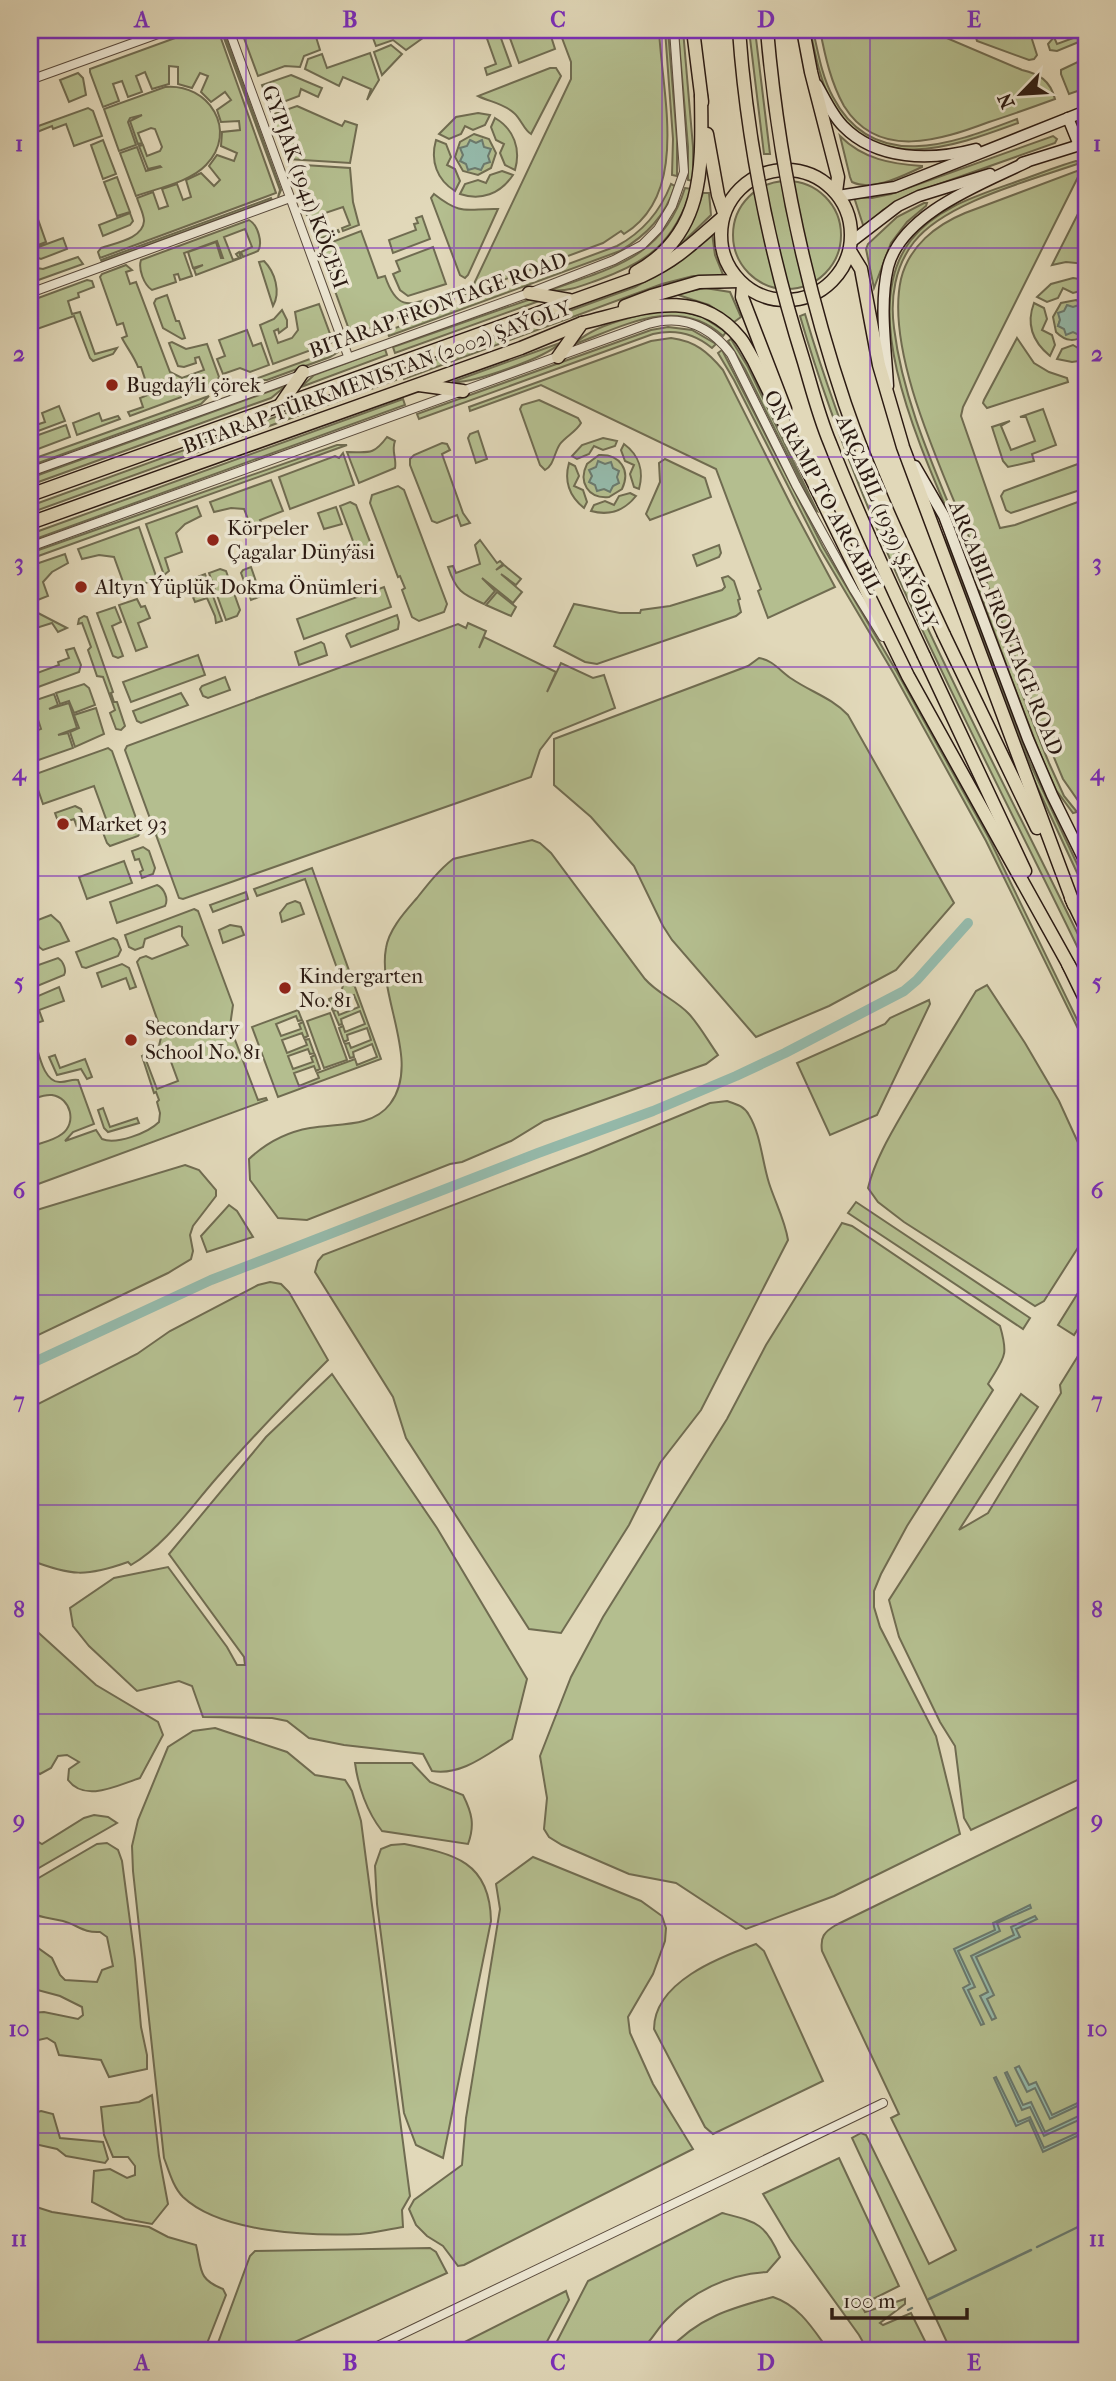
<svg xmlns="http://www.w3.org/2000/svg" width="1116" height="2381" viewBox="0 0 1116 2381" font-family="'IM FELL French Canon',serif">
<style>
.green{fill:#b4be8f;stroke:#706c51;stroke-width:2}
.water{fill:#95baab;stroke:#6b7a6e;stroke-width:2}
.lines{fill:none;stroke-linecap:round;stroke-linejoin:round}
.stream{stroke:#6b7a6e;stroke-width:2.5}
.canal{stroke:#95baab;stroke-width:10}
.street-casing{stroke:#594a3c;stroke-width:10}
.secondary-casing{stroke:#2c1b13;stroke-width:13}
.primary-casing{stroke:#2c1b13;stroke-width:15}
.street{stroke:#ece6d2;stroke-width:8}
.secondary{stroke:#ece6d2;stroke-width:10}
.primary{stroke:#e1d8b9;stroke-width:12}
.primary-bridge-casing{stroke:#2c1b13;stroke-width:15;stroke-linecap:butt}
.primary-bridge{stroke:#e1d8b9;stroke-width:12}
.grid{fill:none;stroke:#7b2cbf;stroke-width:2;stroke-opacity:0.55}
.poi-dot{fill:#8f2418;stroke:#ece6d2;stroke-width:2.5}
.labels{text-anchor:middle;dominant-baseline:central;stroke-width:7;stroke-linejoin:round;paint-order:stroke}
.street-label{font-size:21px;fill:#2c1b13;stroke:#ece6d2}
.poi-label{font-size:21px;fill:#2c1b13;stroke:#ece6d2;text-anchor:start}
.neatline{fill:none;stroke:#7b2cbf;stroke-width:2.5}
.grid-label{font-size:23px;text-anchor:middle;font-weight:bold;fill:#7b2cbf}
</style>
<rect width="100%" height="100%" fill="#e1d8b9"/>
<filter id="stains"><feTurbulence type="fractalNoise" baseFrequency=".00286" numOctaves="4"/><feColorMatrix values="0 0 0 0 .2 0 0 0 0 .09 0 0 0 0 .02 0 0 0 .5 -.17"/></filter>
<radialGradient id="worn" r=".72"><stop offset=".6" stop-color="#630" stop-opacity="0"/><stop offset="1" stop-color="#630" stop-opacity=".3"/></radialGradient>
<g class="green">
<path d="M 197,30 L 218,30 L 276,193 L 100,258 L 98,252 L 101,248 C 114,243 143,239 144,221 C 144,214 139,205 137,198 L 153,192 L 159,209 L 168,206 L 162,189 L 177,184 L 183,200 L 191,197 L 186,180 L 201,173 L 214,186 L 220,180 L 209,166 L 217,155 L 234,161 L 237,153 L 221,146 L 222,132 L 240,130 L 239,121 L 221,122 L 217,110 L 231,100 L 225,92 L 211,102 L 201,92 L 208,76 L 200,73 L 192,88 L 178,84 L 178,67 L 169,66 L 169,84 L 152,89 L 145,72 L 136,76 L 142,92 L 128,97 L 122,81 L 113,84 L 119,101 L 103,107 L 90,72 L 90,69 Z"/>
<polygon points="221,30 223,30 281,190 278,197 280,190"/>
<polygon points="241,30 336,30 316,37 320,50 304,56 300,67 285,66 258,76"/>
<polygon points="370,30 434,30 406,50 393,40 376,46"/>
<polygon points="498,30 511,66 487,75 485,68 496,64 485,33"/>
<polygon points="507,30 549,30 555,49 519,63"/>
<path d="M 559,30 L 659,30 C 662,95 690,194 624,234 L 621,231 L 603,243 L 460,296 L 459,293 L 472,288 L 571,79 L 571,62 Z"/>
<polygon points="665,30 668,30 677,140 677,176 672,175 673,139"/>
<polygon points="678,30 683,30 693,147 693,181 688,180 688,147"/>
<polygon points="749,30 755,30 770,154 764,154"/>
<path d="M 810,30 L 813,30 C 818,52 822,77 833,97 C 874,175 954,143 1017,119 L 1018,123 C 953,147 869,178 829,97 C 819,76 815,52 810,30 Z"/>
<path d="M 820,30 L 928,30 L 1022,70 C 1039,74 1050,80 1055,99 C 1033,107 1011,115 989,122 C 941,140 878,161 844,106 C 831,83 825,56 820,30 Z"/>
<polygon points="982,30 1029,30 1037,55 1034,59 1029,60 977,41 975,34"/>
<polygon points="1077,30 1086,30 1086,39 1057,51 1050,50 1048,44 1054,37 1057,44 1079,36"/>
<polygon points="391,45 402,54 382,75 374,52"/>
<polygon points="370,53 379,80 367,100 371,89 343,77 339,86 305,69 308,59 322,54 327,68"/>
<polygon points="1086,58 1086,88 1069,94 1061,74 1061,70"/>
<path d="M 550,68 L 556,68 L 561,76 L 531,134 C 524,130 521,119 514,113 C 503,103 490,102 478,96 Z"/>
<polygon points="78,73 83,78 86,95 69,102 60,80"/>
<polygon points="291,75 322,88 318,97 301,89 299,96 270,107 262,85"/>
<path d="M 165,87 C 209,83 239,131 206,165 C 190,182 158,188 136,196 L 120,153 L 137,147 L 146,171 L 161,167 L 160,166 L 148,169 L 139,146 L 143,145 L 147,156 L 160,151 L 162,147 L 155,129 L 151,128 L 138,133 L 142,143 L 138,144 L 130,121 L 142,115 L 130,118 L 128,122 L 136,145 L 119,151 L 104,109 Z"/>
<polygon points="297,106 342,126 345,121 357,125 350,163 287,159 271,115"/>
<polygon points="88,108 93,111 102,136 74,146 66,124 53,129 52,126 37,132 37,135 30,138 30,129"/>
<polygon points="478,113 490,115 485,125 473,130 465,126 461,134 449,139 439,134 456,117"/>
<path d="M 495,118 C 514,129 521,149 515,170 L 505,165 L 500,153 L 504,144 L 496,140 L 491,127 Z"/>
<polygon points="474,134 489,139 496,153 491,168 478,175 463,171 455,157 460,142"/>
<path d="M 840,136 C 863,159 891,164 922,166 L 922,167 C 902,176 873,192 852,182 L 850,177 Z"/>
<polygon points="1053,136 1057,139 1055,143 911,194 883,210 864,228 854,197 872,198 891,194"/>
<polygon points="103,140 116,174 103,179 91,145"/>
<path d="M 436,140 L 446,144 L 451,157 L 447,165 L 455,169 L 460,181 L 455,191 C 437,180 430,161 436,140 Z"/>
<path d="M 1076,161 L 1080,163 C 1032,180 945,202 914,242 C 895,266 890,298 894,328 C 904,408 940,480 969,554 C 997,623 1021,694 1049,763 L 1064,796 L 1077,812 L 1073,813 L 1056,790 L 1044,763 C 1016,695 992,625 966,555 C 935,476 850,318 911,240 C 937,206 983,194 1021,180 C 1039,174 1058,166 1076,161 Z"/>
<polygon points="288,164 350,168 353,202 359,225 343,231 342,228 350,225 343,207 322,214 329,233 338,230 339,232 316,240"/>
<path d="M 1082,169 L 963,407 L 961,416 L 1000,528 L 1015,525 L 1086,499 L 1086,812 L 1063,779 C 1031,704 1005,628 975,552 C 947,480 884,355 901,279 C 909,246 936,225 965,213 Z"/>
<path d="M 502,171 L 513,175 C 500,194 481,201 460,194 L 465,184 L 478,180 L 486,183 L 490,175 Z"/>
<polygon points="117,177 130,212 117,216 104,182"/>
<circle cx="787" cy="235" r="54"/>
<path d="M 671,184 L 675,186 C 665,216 647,235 620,251 L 389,336 L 387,331 L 617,246 C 643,232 660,212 671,184 Z"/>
<path d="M 685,188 L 692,189 C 673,243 650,261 598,280 C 581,286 568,292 551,290 C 613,267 663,258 685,188 Z"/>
<polygon points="703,193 709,193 711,215 678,247 676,245 691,224"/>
<path d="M 434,194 C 463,217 467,208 498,209 L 468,275 L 465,278 L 460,275 L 431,198 Z"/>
<polygon points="271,198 272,200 102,262 101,260"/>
<polygon points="1086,198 1086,264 1066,262 1052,265"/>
<polygon points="924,203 927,203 926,206 907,222 891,243 874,288 866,249 868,244 897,217"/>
<polygon points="34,208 46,242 33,247 33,249 63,238 67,249 41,259 35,257 30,244 30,209"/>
<polygon points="130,213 133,221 130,225 103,236 99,225"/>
<polygon points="422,216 430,239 393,253 389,240 416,230 414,224 418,223 416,218"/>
<path d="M 249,220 C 258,225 263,243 258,251 L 243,257 L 241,252 L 252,247 L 245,229 L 224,237 L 233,260 L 239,258 L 236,254 L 239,252 L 241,258 L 196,275 L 194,269 L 203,265 L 193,268 L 188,252 L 216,242 L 221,258 L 223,258 L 217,241 L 184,253 L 192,276 L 180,280 L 178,274 L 174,275 L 176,282 L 152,290 C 144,285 138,269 141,260 Z"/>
<path d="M 361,231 L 378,278 L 385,276 C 400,320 417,299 449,293 L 453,298 L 351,335 L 319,247 Z"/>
<polygon points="712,233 715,255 724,277 693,276 662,284 404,379 402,372 635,287 675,265"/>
<polygon points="433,247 446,284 408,296 400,290 393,274 400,271 396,261"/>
<polygon points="78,257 83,264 30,283 30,267 43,269"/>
<path d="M 264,261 C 275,272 281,292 273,306 L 259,262 Z"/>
<path d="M 126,265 L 132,270 L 126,272 L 130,284 L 136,282 L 170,372 L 182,378 L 204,370 L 199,357 L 195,358 L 196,363 L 184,367 L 178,366 L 169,343 L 172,342 L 186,349 L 207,344 L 219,377 L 214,385 L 130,416 L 128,412 L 143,407 L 140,398 L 148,395 L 143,380 L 145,379 L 141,367 L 138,367 C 134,356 127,348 122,338 L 127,336 L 123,323 L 117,325 L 100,277 L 102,274 Z"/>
<polygon points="1073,278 1086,280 1084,290 1073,293 1063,288 1058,298 1047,302 1037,297 1051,284"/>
<polygon points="87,280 92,281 94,287 78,293 79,297 68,301 72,314 80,312 95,354 117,348 113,354 93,361 90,358 74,316 37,329 30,309 30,301"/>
<polygon points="705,288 730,292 741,317 734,322 709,305 675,294"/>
<polygon points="167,295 176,321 179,321 185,338 182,339 163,328 154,303 156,299"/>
<polygon points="531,299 542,300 395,353 393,347"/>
<path d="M 1076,300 L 1086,305 L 1086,313 L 1082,311 L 1060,320 L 1058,326 L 1082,329 L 1086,327 L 1086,335 C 1075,342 1066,342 1056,332 L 1053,317 L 1061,303 Z"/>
<path d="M 1034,303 L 1044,308 L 1047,319 L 1042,330 L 1052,335 L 1055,345 L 1050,356 C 1033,342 1026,324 1034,303 Z"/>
<polygon points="319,304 333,342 273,364 260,325 274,319 282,310 287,320 287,327 279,333 278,329 274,331 278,343 292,338 298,330 295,312"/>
<path d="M 672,309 L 701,316 L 726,332 L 723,336 C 678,295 623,326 575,344 C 593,324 645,313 672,309 Z"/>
<path d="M 805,314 C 870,537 985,742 1086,951 L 1086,965 C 984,752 866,543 800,316 Z"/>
<path d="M 668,327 L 692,330 L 716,344 L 712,348 C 694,333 674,329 653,334 L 419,419 L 417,414 L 651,330 Z"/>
<polygon points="247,330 253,346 261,343 269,365 250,372 240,368 223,374 217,359 225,356 219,340"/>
<path d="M 671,338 C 695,341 708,352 723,370 L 791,505 L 835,587 L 768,618 L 758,591 L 761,589 L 716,469 L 541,385 L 470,411 L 469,407 L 651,341 Z"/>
<polygon points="1017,338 1034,363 1049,372 1067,378 1068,382 987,408 983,403 984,400"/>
<polygon points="731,339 748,367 817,511 815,510 745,369 728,341"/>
<path d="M 560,343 C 547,357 472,384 452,382 Z"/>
<polygon points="1073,345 1083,351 1086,345 1086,360 1072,362 1057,359 1062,349"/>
<polygon points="337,349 338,352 330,357 267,380 259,380 258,378"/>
<polygon points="385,349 387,355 301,387 314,375"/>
<polygon points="722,350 823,547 897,672 989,838 1086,1038 1086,1045 986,841 894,674 820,549 734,380 718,353"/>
<polygon points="394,374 396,380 30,513 30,506"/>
<polygon points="287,385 271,398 30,485 30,478"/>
<polygon points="209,396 201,404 30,466 30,460"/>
<polygon points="403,399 405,405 30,541 30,537 36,532"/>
<path d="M 539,400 L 578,418 L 581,423 C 576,432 566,436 560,444 C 554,453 554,465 545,470 L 540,465 L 520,409 L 522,405 Z"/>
<polygon points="59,406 65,421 30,434 30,417 32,416 36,425 45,422 42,413"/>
<polygon points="1043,409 1056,445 1032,454 1034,461 1008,467 1003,461 992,427 1010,421 1001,426 1011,450 1035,441 1026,417 1020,417"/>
<polygon points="99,413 102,421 118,416 120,419 77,435 73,423"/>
<polygon points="66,425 70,437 30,452 30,438"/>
<polygon points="478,431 487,459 476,463 468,438 470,434"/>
<path d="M 387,437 L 395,441 C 391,451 397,459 395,468 L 359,483 L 347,452 C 368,452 373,456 387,437 Z"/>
<polygon points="603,438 617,441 615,446 603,450 594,446 589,454 577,459 572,456 582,445"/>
<polygon points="442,443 447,444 450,450 442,454 463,513 470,523 461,526 457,515 437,523 432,521 410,465 410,459 414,455"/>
<path d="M 624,444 C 639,455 644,471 639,489 L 634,487 L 630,474 L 634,465 L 625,461 L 621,450 Z"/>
<polygon points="337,445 347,445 30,559 30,553"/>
<polygon points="343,453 354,485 290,509 279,477 335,456 339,458"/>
<path d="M 599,455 C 620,454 631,470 622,489 L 609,497 C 588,499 578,482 587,464 Z"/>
<polygon points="665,459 705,478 711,497 650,520 646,514 660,482 659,463"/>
<polygon points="1086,461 1086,488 1011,513 1006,510 1001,496 1004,491"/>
<path d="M 569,463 L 575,466 L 579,476 L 574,486 L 583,490 L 587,502 L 584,508 C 569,496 564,481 569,463 Z"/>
<polygon points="271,480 283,511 260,520 265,533 255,537 244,509 231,508 214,512 210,502"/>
<polygon points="398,486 404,490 447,604 444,612 419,621 412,617 402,590 405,588 400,576 398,577 370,503 372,495"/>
<path d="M 630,493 L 636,496 C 624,511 609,516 591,511 L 594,505 L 605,501 L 614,505 L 619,496 Z"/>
<polygon points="350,502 356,505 375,555 360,560 340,506"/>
<polygon points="197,506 201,516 185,524 176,533 182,552 165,558 169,571 164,575 146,524"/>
<polygon points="336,507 342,524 324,529 318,513"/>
<polygon points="938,525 950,550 1030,763 1086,883 1086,892 1027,765"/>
<polygon points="139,527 157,579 126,590 114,557 99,555 82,559 78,549"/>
<path d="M 480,540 L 497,563 L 500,561 L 503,564 L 496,570 L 504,565 L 521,579 L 516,585 L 501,574 L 522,592 L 513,603 L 482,578 L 495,591 L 484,604 C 462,594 456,591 448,567 L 453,566 L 456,573 L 480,564 L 475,545 Z"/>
<polygon points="719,545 721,553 719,557 697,566 693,555"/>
<polygon points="65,554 68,563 52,572 43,582 48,596 30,603 30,566"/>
<polygon points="251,567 261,596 251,600 241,573 243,570"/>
<polygon points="220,569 226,571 240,610 237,616 226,620 209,573"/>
<polygon points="205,574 222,621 216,623 215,616 207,598 195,602 190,590 195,588 192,579"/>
<polygon points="728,576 734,581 740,599 738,600 741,612 736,616 597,664 585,662 554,646 574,604 620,613 640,613 641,610 670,606 722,590 725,587 722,578"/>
<polygon points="384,587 391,607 304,639 297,619"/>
<polygon points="497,592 516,607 511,616 486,605"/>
<polygon points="137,599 141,607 145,606 150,618 138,623 147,647 136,651 119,605"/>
<polygon points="115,607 121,622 112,626 123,656 118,658 113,656 97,613"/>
<polygon points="38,613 67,628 58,632 52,623 30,630 30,616"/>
<polygon points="397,615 399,622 398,629 351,647 346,636 347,634"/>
<polygon points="84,616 87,617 113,692 111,693 114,702 117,702 125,726 121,730 116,729 110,713 115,710 103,677 97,676 88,650 91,647 82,623 78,624 79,619"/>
<polygon points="468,623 486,631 479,648 484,637 556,672 547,692 561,663 593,678 604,675 615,708 553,733 540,750 531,777 183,899 179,898 125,750 127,746 458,624 466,628"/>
<polygon points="321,642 324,644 327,655 299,665 295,652"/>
<polygon points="74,648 81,665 79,672 30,690 30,669 32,675 59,665 58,662 69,658 66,650"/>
<polygon points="198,655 205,675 131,702 123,682"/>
<path d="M 759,658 C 773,660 781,672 792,679 C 811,692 832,698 848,715 L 954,903 L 896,970 L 829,1006 L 756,1037 L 672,940 L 663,926 L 634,866 L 591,817 L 554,785 L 554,739 L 748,666 Z"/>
<polygon points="225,677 230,690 208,698 203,696 200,689 202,686"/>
<polygon points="84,684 89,688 95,705 74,713 69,701 60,704 56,693"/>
<polygon points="181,693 188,705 141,723 137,721 133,711"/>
<polygon points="54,694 58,705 49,709 69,703 77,728 58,735 68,733 73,748 30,763 30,733 41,729 33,704 36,700"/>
<polygon points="96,708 104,734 75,747 70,732 79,728 74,715"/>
<polygon points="108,748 112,751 141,832 138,836 110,846 107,843 102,830 109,827 94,786 43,804 33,775"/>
<polygon points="75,806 81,809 87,827 78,830 74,819 59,824 55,813"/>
<path d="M 532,840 L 540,843 L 551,853 L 645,979 C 658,994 676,1000 689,1014 C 700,1026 708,1041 718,1055 L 706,1064 L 544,1121 L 511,1141 L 462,1162 L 450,1164 L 307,1220 L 278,1218 L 250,1180 L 249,1159 C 266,1143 287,1132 310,1128 C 337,1123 372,1128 390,1104 C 422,1062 377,996 386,948 C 389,929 405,912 417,898 C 428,884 439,870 453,859 Z"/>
<polygon points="143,847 149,851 155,868 153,874 142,878 140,872 143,870 139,859 135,860 132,851"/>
<polygon points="124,861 132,883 87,899 79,877"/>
<polygon points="312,868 381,1059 278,1097 252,1027 298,1010 302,1020 298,1021 296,1016 276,1024 281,1036 301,1029 299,1024 303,1022 308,1036 304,1038 302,1033 282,1040 287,1053 307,1045 305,1040 309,1039 314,1053 310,1054 308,1049 288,1056 293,1069 313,1062 311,1057 315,1055 320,1069 316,1071 314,1066 294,1073 299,1086 319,1078 317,1073 355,1059 357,1065 377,1057 372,1044 353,1052 354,1057 350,1058 345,1044 349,1043 351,1048 371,1040 367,1028 347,1035 348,1040 344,1042 339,1028 343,1026 345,1032 365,1024 360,1011 341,1019 342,1024 339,1025 333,1011 337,1010 339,1015 359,1007 354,995 335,1002 336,1007 332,1009 329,999 341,993 343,985 305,879 257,896 254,889"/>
<path d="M 157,885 C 164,888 169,899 165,906 L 117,923 L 110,902 Z"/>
<polygon points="246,892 248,899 213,912 210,905"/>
<polygon points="295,901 300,903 304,914 282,922 280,913 287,904"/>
<path d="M 194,909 L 198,911 L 233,1005 L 230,1026 L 232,1032 L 258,1100 L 266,1098 L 267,1100 L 30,1187 L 30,1147 C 40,1143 53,1141 62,1134 C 77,1123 71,1098 52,1095 C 44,1094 37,1098 30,1100 L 30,1068 L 36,1065 L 30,1043 L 35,1041 C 39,1054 44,1084 61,1082 C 68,1082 71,1079 78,1080 L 94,1124 L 73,1132 L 65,1141 L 96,1130 L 102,1139 C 116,1145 148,1133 159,1122 L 160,1113 L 157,1102 L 159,1100 L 156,1092 L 154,1093 L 142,1056 L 144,1055 L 157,1089 L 178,1081 L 167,1051 L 149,1057 L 147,1053 L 159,1046 L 162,1033 L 137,962 L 140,958 L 146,956 L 152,959 L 188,945 L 182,936 L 182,927 L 179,926 L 145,939 L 143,947 L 135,950 L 129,947 L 125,935 Z"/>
<polygon points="51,915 60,923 69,941 43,950 39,947 30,923"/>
<polygon points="230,925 241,927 244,935 223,943 219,930"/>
<polygon points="113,938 117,940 121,950 118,956 86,968 82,967 76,952"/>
<path d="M 58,958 C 63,961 67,970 64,975 L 30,989 L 30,968 Z"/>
<polygon points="122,964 129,968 136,987 130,989 126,978 102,987 97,973"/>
<path d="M 987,985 L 1025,1043 L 1059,1101 L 1086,1160 L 1086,1235 L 1044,1301 L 1035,1306 L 904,1222 L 878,1202 L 868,1188 C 875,1159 893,1130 908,1104 C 930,1066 953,1029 976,991 Z"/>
<polygon points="59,987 64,1001 39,1010 43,1021 37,1023 31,999"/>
<polygon points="929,1000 930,1004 877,1115 830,1135 797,1063 885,1024 890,1018"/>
<polygon points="330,1013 347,1060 324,1068 307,1021"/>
<polygon points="55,1055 60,1068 85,1059 92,1077 87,1079 81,1069 57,1075 49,1057"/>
<path d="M 727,1101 C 736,1104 744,1106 749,1115 C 761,1135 762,1161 769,1183 C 775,1202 785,1220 788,1240 L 701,1410 L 660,1463 L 629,1525 L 561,1633 L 529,1629 L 406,1438 L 393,1397 L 315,1272 L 318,1261 L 323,1255 L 589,1153 L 710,1103 Z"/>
<polygon points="103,1108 110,1127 137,1118 139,1123 108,1132 104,1128 98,1110"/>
<polygon points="185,1165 199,1170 216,1190 216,1196 193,1226 190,1235 193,1251 191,1259 168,1273 30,1339 30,1212"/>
<polygon points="856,1202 1030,1318 1023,1329 848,1213"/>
<polygon points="229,1205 237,1211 253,1237 207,1252 201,1236"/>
<path d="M 842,1223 L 852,1226 L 1000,1326 C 1009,1357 1004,1357 988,1384 L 993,1390 L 907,1526 L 881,1574 L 874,1591 L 874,1607 L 880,1627 L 936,1736 L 960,1834 L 834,1896 L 746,1929 L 676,1883 L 629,1874 L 562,1845 L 549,1837 L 544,1829 L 547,1798 L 540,1756 L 571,1677 L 603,1617 L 727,1419 L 766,1345 Z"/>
<polygon points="1086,1280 1086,1316 1074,1335 1058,1325"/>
<path d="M 270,1282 L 281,1284 L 289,1292 L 328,1360 C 291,1397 255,1434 221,1473 C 193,1504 167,1544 131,1565 L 128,1562 C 86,1577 71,1576 30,1560 L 30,1408 L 137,1354 L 170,1331 L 258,1285 Z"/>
<polygon points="1086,1343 1086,1776 971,1830 964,1818 955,1746 940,1722 899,1637 889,1600 1021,1394 1038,1407 959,1530 988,1513 1061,1393 1060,1385"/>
<path d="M 332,1374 L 437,1528 L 527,1679 L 512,1739 C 487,1754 462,1776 432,1771 L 423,1754 L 344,1745 L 309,1738 L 287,1721 L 272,1718 L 203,1717 L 192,1686 L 179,1681 L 137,1691 L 89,1646 L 73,1626 L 70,1608 L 114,1578 L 168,1567 L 227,1647 L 237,1665 L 245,1665 L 244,1657 L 169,1554 L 266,1437 Z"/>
<path d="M 30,1625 L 96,1685 L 158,1722 L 163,1735 L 140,1778 C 118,1785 85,1803 68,1780 L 69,1769 L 79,1762 L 67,1755 L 58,1756 L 51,1768 L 40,1774 L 30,1769 Z"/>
<path d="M 215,1728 L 287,1752 L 315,1775 L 345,1780 L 352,1791 L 361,1821 L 410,2196 L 402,2210 L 403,2227 C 389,2229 374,2233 360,2234 C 310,2236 221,2233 183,2197 C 173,2187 169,2171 164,2158 L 133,1871 L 132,1846 L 138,1820 L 168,1747 L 193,1731 Z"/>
<path d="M 355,1763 L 412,1763 L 430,1782 L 463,1795 C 472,1813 475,1825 468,1844 L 382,1831 C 367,1812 358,1786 355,1763 Z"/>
<path d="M 1086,1803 L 1086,2351 L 951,2351 L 852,2138 L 861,2133 L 866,2135 L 929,2264 L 956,2250 L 891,2118 L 899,2114 L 822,1951 C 820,1937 824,1932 836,1925 Z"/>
<polygon points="94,1815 108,1817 117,1823 30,1873 30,1837 42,1844 84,1818"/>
<path d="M 107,1843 L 118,1850 L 122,1861 L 135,1959 L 141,2027 L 147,2055 L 147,2069 L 109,2077 L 101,2060 L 59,2055 L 55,2043 L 47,2038 L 30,2042 L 30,2013 L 44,2012 L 78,2019 L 83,2015 L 82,2007 L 60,1996 L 30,1988 L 30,1946 L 38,1948 L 52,1958 L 60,1975 L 65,1980 L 97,1982 L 102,1970 L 113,1966 L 107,1937 L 100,1932 C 83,1933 78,1925 63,1921 C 50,1918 43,1918 30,1913 L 30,1883 L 97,1844 Z"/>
<path d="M 404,1844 C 454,1854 490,1861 491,1921 L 443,2158 L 416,2145 L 404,2113 L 377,1904 L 375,1866 L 381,1849 L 391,1845 Z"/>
<polygon points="533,1857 641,1901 662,1916 666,1928 665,1941 653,1974 628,2017 630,2033 653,2084 693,2149 464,2265 458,2266 443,2246 427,2236 416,2225 409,2209 414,2200 462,2165 466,2118 500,1909 496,1884"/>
<path d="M 756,1944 L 764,1951 L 823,2081 L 713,2134 L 705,2127 L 654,2029 C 654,1982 720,1957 756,1944 Z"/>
<polygon points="152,2095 159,2156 168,2204 152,2224 125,2219 92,2202 94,2171 110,2169 127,2178 135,2175 135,2166 128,2157 113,2157 104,2135 101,2107 139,2102"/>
<polygon points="41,2111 53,2114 60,2138 103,2142 108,2159 105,2163 66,2156 57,2149 30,2143 30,2114"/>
<polygon points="839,2158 899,2286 861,2305 865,2312 905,2299 905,2304 880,2323 883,2325 911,2313 930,2351 868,2351 859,2335 790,2239 763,2194"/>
<path d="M 30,2205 L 52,2212 L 149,2227 L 168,2237 L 196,2245 C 202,2269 197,2279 223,2289 L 226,2295 L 204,2351 L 30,2351 Z"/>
<path d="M 722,2213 C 757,2222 765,2223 780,2257 L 767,2272 C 729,2274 692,2291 666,2320 C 655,2331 651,2344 637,2351 L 552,2351 L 588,2281 Z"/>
<polygon points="430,2248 436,2252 447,2273 275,2351 215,2351 250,2256 255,2251"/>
<polygon points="566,2291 569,2300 542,2351 447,2351"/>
<path d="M 773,2297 C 800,2306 813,2329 829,2351 L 668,2351 C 697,2318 731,2308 773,2297 Z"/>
</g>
<g class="water">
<polygon points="470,140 476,143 482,140 484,147 491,149 488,156 490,162 484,164 481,170 475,168 468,170 466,164 460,161 463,155 460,148 467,146"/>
<polygon points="1067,305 1073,307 1079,305 1082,311 1086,313 1086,327 1082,329 1079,335 1073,332 1066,335 1064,329 1058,326 1060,320 1058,313 1064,311"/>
<polygon points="598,461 605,464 611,462 613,468 619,471 617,477 619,483 613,486 610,492 604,489 597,491 595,485 589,482 592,476 589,470 596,467"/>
<polygon points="1030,1905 1031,1908 997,1923 1000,1931 958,1951 975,1987 968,1990 984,2024 981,2025 963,1988 970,1984 954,1949 995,1930 993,1923"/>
<polygon points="1035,1916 1037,1919 1016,1929 1020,1937 976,1957 994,1995 987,1999 996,2018 992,2020 980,1996 988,1992 971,1956 1014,1935 1011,1927"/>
<polygon points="1019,2066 1029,2085 1036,2082 1052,2115 1086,2099 1086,2102 1050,2119 1035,2088 1027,2092 1015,2068"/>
<polygon points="1007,2072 1023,2105 1031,2102 1045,2132 1085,2113 1086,2124 1083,2118 1044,2136 1030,2107 1022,2110 1005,2073"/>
<polygon points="996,2077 1018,2122 1030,2117 1044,2148 1079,2132 1082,2138 1086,2136 1086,2139 1081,2142 1077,2136 1043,2152 1029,2120 1016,2126 994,2078"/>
</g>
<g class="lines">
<g class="stream">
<polyline points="1037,2247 1086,2223"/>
<polyline points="929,2299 1031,2250"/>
<polyline points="908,2310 912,2308"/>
</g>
<polyline class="canal" points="30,1364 211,1280 538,1153 653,1111 736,1076 785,1053 904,991 917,980 968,923"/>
<defs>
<g id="street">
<polyline points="229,30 348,356"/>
<polyline points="30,80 169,30"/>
<polyline points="30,293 290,198"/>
<polyline points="30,472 529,293 614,260 642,245 658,229 672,206 684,172 674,30"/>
<path d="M 30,547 L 648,324 C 682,314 710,326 731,354 L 796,485 L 854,590 L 883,637"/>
<polyline points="367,2351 883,2103"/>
</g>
<g id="secondary">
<path d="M 817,85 C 825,99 832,115 843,126 C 877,161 931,161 976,149"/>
<polyline points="1068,118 1079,145"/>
<polyline points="1022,163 1086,143"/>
<polyline points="838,196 895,187 1086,111"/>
<polyline points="851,242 898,206 919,196 990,174"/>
<path d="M 888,386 C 886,347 879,305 888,267 C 902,213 982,184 1027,162"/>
<polyline points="915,466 944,516 1028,739 1052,795 1086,864"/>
</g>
<g id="primary">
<polyline points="693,30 702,102"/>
<polyline points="803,30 811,72 838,177 836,192"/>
<polyline points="707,134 718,195 724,213"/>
<circle cx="786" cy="235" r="65"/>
<polyline points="850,251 861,269 879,365 903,447 1074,905"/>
<path d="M 636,272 C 706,234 702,164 701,96"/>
<polyline points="743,285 742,297 745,305 785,409"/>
<polyline points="529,293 569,300"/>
<polyline points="625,306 651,296 699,282 739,281"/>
<path d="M 558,357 L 582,323 C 637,310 696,284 740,338 C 745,344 749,353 754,361 L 908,676 L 1071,969"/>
<polyline points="419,385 463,391"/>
<polyline points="281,404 303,372"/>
<path d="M 30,495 L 642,276 C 678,259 693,243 722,218"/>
<polyline points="30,523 521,348 582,323"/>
<polyline points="944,635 1037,828"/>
<polyline points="924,656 1025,871"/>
<polyline points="1071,898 1086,929"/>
<polyline points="1068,964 1086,1001"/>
</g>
</defs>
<use href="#street" class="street-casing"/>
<use href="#secondary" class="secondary-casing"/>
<use href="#primary" class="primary-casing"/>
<use href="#street" class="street"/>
<use href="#secondary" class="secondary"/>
<use href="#primary" class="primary"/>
<defs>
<g id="primary-bridge">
<path d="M 739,30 C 747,143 770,254 804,362 C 812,389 819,417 830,443 C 858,515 891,586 924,656"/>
<path d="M 767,30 C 778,159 804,282 845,404 C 872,483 909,559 944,635"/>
</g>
</defs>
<use href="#primary-bridge" class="primary-bridge-casing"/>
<use href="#primary-bridge" class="primary-bridge"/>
</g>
<path class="grid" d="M 246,30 L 246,2351M 454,30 L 454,2351M 662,30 L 662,2351M 870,30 L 870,2351M 30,248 L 1086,248M 30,457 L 1086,457M 30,667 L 1086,667M 30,876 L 1086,876M 30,1086 L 1086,1086M 30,1295 L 1086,1295M 30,1505 L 1086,1505M 30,1714 L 1086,1714M 30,1924 L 1086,1924M 30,2133 L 1086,2133"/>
<g class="poi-dot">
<circle cx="112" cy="385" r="7"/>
<circle cx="213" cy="540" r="7"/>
<circle cx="81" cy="587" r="7"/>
<circle cx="63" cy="824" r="7"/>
<circle cx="285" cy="988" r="7"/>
<circle cx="131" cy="1040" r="7"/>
</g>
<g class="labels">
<g class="street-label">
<text transform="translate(305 187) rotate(70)">GYPJAK (1941) KÖÇESI</text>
<text transform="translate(438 305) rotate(-20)">BITARAP FRONTAGE ROAD</text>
<text transform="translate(377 377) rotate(-20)">BITARAP TÜRKMENISTAN (2002) ŞAÝOLY</text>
<text transform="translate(823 492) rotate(62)">ON RAMP TO ARCABIL</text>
<text transform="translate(887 522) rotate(67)">ARÇABIL (1939) ŞAÝOLY</text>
<text transform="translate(1006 628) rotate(68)">ARCABIL FRONTAGE ROAD</text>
</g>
<g class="poi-label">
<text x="126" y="385">Bugdaýli çörek</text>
<text x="227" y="528">Körpeler<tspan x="227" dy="24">Çagalar Dünýäsi</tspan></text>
<text x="95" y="587">Altyn Ýüplük Dokma Önümleri</text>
<text x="77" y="824">Market 93</text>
<text x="299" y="976">Kindergarten<tspan x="299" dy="24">No. 81</tspan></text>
<text x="145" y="1028">Secondary<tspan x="145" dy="24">School No. 81</tspan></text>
</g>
</g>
<rect width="1116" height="2381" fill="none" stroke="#e1d8b9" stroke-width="77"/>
<g transform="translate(1021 94) rotate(245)" stroke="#ece6d2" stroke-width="5" paint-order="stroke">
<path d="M0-5L12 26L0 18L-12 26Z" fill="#2c1b13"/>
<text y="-10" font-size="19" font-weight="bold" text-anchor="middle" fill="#2c1b13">N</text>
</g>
<path d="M832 2308v10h135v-10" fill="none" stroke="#2c1b13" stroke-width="3.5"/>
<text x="843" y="2308" font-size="21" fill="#2c1b13" stroke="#ece6d2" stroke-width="5" paint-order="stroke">100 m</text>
<rect x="38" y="38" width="1040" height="2304" class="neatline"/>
<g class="grid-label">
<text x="142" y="27">A</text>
<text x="350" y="27">B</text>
<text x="558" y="27">C</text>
<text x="766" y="27">D</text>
<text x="974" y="27">E</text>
<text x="19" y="151">1</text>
<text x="1097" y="151">1</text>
<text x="19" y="361">2</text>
<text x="1097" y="361">2</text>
<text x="19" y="570">3</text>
<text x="1097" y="570">3</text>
<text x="19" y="780">4</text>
<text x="1097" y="780">4</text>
<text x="19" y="989">5</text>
<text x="1097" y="989">5</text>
<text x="19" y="1198">6</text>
<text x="1097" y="1198">6</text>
<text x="19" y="1408">7</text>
<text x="1097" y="1408">7</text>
<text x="19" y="1617">8</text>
<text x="1097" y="1617">8</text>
<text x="19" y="1827">9</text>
<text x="1097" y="1827">9</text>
<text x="19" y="2036">10</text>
<text x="1097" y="2036">10</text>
<text x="19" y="2246">11</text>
<text x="1097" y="2246">11</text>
<text x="142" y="2370">A</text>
<text x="350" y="2370">B</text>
<text x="558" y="2370">C</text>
<text x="766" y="2370">D</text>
<text x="974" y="2370">E</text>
</g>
<rect width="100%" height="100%" filter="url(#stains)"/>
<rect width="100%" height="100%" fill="url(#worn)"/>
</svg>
